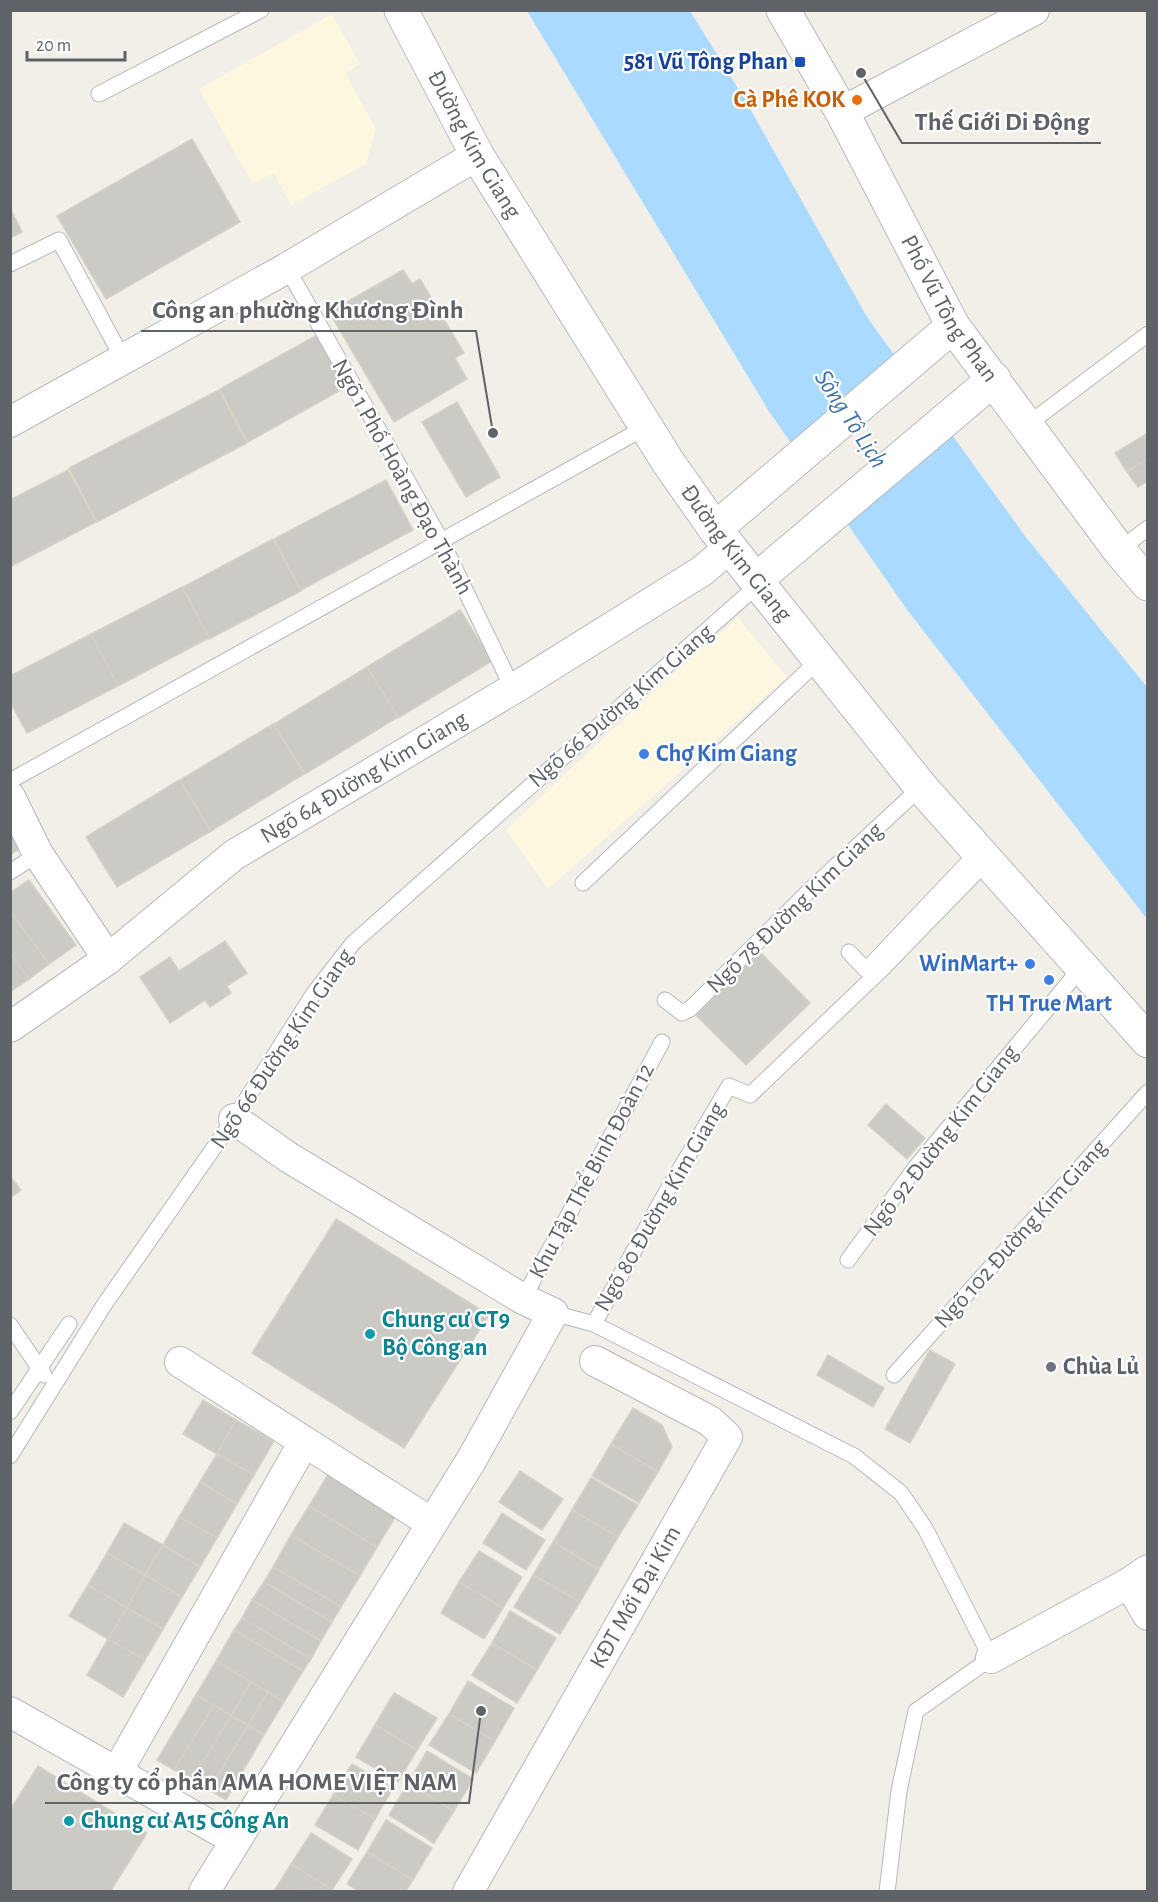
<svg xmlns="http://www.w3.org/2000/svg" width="1158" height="1902" viewBox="0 0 1158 1902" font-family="'Alegreya Sans',sans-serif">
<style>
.commercial{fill:#fef7e0}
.water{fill:#aadaff}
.pier{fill:#f1efe8}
.building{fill:#cccac5;stroke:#d6d1c6;stroke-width:1.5}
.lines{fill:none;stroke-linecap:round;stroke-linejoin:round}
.service-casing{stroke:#b5b8bc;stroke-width:17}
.minor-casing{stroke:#b5b8bc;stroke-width:32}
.secondary-casing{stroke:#b6babf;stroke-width:35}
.service{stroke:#fff;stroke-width:15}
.minor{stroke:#fff;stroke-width:30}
.secondary{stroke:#fff;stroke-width:33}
.transit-dot{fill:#1a4fb4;stroke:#fff;stroke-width:2}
.food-dot{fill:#e8710a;stroke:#fff;stroke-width:2}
.shop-dot{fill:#3f7fe0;stroke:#fff;stroke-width:2}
.culture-dot{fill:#0f9aa8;stroke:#fff;stroke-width:2}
.worship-dot{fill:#6b7280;stroke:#fff;stroke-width:2}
.labels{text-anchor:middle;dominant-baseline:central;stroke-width:4.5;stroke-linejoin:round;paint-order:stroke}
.transit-label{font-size:24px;font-weight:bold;fill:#164399;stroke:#fff;text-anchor:end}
.food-label{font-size:24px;font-weight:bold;fill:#c56008;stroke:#fff;text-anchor:end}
.street-label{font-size:24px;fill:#5f6368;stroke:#fff}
.shop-label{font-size:24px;font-weight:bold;fill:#366cbe;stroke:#fff;text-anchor:start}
.culture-label{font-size:24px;font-weight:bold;fill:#0d838f;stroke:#fff;text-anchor:start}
.worship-label{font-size:24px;font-weight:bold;fill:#5b616d;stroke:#fff;text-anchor:start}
.water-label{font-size:26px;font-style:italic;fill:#4174aa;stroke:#fff}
.leader{fill:none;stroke:#5f6368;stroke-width:2}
.callout-dot{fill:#5f6368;stroke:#fff;stroke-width:2}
.callout-label{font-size:26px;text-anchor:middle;font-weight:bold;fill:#5f6368;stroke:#fff;stroke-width:4.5;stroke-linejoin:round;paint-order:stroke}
</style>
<rect width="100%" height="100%" fill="#f1efe8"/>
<g class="commercial">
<polygon points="332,14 360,64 345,73 376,129 366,164 291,205 274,173 253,184 199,89"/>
<polygon points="738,618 787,677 548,889 506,830 668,678"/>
</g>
<polygon class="water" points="527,11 690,11 744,98 867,317 1025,536 1147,687 1147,919 908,611 770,413"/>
<polygon class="pier" points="905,366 944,419 835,511 798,458"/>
<g class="building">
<polygon points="192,139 240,222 106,299 57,216"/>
<polygon points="10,208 22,232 10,238"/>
<polygon points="403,270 412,284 420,279 464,353 455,358 467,379 394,422 329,312"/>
<polygon points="317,335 346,387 248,442 220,389"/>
<polygon points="219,390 247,443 97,522 69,468"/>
<polygon points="457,402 500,477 466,497 422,422"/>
<polygon points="1148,433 1148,459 1127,472 1115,453"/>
<polygon points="1148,459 1148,481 1138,487 1127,472"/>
<polygon points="68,470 96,522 10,567 10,500"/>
<polygon points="386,480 413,530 301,590 274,539"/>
<polygon points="273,539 301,591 209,639 183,587"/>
<polygon points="182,587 209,638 118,686 91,634"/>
<polygon points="460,610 492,661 398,718 367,667"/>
<polygon points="91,634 118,686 27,733 10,702 10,676"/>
<polygon points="367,667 398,717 305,774 274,724"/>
<polygon points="273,724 304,774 211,831 180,780"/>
<polygon points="179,780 211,831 117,887 86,837"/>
<polygon points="16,831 25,845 10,855 10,835"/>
<polygon points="29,880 76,945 49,964 10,911 10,893"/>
<polygon points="10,911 49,964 29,979 10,953"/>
<polygon points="225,941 247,973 227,986 231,993 210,1007 205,1000 170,1023 140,977 170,957 179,971"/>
<polygon points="760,952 810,1003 746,1065 696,1015"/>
<polygon points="10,953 29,979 10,992"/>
<polygon points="886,1104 925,1138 907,1159 868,1125"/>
<polygon points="10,1176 21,1190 10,1198"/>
<polygon points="336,1219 489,1315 404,1448 252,1353"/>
<polygon points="930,1350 955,1364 910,1443 885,1429"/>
<polygon points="828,1355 884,1388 873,1407 817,1375"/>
<polygon points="203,1400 236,1420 217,1454 183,1434"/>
<polygon points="633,1408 662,1425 672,1447 658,1472 611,1444"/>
<polygon points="236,1420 274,1441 254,1475 217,1454"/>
<polygon points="611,1444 658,1472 639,1503 592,1476"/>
<polygon points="217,1454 254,1475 237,1504 200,1482"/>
<polygon points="520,1471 563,1499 542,1530 499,1502"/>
<polygon points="329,1473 397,1514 377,1547 309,1506"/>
<polygon points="591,1478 638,1505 618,1537 572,1510"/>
<polygon points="200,1482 237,1504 217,1538 179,1517"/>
<polygon points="309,1506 377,1547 360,1576 291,1535"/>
<polygon points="572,1510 618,1537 599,1569 553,1542"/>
<polygon points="502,1513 545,1540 526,1570 483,1543"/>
<polygon points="179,1517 217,1538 200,1567 163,1545"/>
<polygon points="124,1523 163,1545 145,1575 107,1553"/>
<polygon points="291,1535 360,1576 341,1607 273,1567"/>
<polygon points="553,1542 599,1570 580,1602 533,1575"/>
<polygon points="163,1545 200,1567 182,1597 145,1575"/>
<polygon points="479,1551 522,1577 503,1608 459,1582"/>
<polygon points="107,1553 145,1575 127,1608 88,1585"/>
<polygon points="273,1567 341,1607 332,1622 264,1582"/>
<polygon points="145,1575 182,1597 163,1629 127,1608"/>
<polygon points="533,1575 580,1602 560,1634 514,1607"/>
<polygon points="264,1582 332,1622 321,1641 252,1600"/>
<polygon points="459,1582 503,1608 484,1639 441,1613"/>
<polygon points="88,1585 127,1608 108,1639 69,1616"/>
<polygon points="252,1600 321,1641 311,1659 242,1618"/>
<polygon points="127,1608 163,1629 145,1660 108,1639"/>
<polygon points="510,1611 556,1638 537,1670 492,1643"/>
<polygon points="242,1618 311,1659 303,1671 234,1630"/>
<polygon points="234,1630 303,1671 284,1702 216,1661"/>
<polygon points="108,1639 145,1660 123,1697 87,1675"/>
<polygon points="492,1643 537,1670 517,1703 472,1675"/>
<polygon points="216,1661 251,1682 231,1716 196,1695"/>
<polygon points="468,1681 514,1708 495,1741 449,1714"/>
<polygon points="251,1682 268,1692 248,1725 231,1716"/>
<polygon points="268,1692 284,1702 264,1735 248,1725"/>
<polygon points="394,1693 437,1718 417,1750 375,1725"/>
<polygon points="196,1695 214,1705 174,1770 157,1760"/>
<polygon points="214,1705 231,1716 192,1780 174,1770"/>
<polygon points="449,1714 495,1741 476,1773 429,1745"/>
<polygon points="231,1716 248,1725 209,1790 192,1780"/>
<polygon points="248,1725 264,1735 226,1800 209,1790"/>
<polygon points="375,1725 417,1750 398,1782 356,1757"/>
<polygon points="427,1751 473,1779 454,1811 408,1783"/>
<polygon points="352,1764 393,1788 375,1819 333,1795"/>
<polygon points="38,1766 147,1833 110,1892 10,1892 10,1810"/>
<polygon points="408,1783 454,1811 434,1843 389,1815"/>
<polygon points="333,1795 375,1819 358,1850 315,1825"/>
<polygon points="386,1820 432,1848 413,1880 367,1852"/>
<polygon points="311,1833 352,1859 332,1890 291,1864"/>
<polygon points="367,1852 413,1880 405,1892 360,1892 347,1884"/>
<polygon points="291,1864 332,1890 274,1891"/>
</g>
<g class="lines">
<defs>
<g id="service">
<polyline points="99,94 261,10"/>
<polyline points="10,264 59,240 123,359"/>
<polyline points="287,268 442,542 513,689"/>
<polyline points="1027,425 1148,334"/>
<polyline points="1119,550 1148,528"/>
<polyline points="10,781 646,427"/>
<polyline points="10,872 38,854"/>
<polyline points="583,883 818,661"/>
<polyline points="849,952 866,970 979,851"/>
<polyline points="665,1000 682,1013 690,1009 810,890 921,787"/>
<polyline points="848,1260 915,1168 1081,968"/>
<polyline points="523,1299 662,1042"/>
<polyline points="553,1313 594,1324 854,1456 901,1493 925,1528 991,1658 916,1711 899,1791 887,1892"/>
<polyline points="594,1324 660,1203 729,1086 750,1095 882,969 987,861"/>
<polyline points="10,1325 44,1375"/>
<polyline points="894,1375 1148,1092"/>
<polyline points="10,1412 69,1324"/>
<polyline points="10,1456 104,1305 234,1119 314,993 353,943 759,584"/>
</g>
<g id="minor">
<polyline points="842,112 1034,10"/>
<polyline points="10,422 287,268 477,155"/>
<polyline points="10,797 38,854 108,959"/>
<path id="s1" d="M 10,1027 L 108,959 L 234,855 L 513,689 L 702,571 L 729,548"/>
<polyline points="180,1362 430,1522"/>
<polyline points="1129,1583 1148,1615"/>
<polyline points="991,1658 1129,1583 1148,1570"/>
<polyline points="10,1712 234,1839"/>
<polyline points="117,1772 304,1442"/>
<polyline points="204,1892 472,1459 553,1313 523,1299 288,1157 234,1119"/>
<path id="s2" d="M 468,1892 L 727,1437 L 710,1421 L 595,1361"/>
</g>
<g id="secondary">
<path id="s3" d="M 401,10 L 477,155 L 668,462 L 715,529 L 921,787 L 1148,1041"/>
<path id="s4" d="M 783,10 L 842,112 L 953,326 L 1119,550 L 1148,584"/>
<polyline points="715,529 953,326"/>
<polyline points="756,580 994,379"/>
</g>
</defs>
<use href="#service" class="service-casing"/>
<use href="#minor" class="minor-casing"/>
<use href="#secondary" class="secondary-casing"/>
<use href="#service" class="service"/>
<use href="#minor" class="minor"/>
<use href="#secondary" class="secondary"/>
</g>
<rect class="transit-dot" x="794" y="56" width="12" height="12" rx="3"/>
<circle class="food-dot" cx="857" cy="100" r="6"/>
<g class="shop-dot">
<circle cx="644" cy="754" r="6"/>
<circle cx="1030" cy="964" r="6"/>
<circle cx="1049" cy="980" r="6"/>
</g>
<g class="culture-dot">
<circle cx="370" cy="1334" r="6"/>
<circle cx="69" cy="1821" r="6"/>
</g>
<circle class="worship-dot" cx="1051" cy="1367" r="6"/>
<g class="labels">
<g class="transit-label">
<text x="788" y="62">581 Vũ Tông Phan</text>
</g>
<g class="food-label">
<text x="845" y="100">Cà Phê KOK</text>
</g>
<g class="street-label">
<text stroke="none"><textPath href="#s3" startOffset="153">Đường Kim Giang</textPath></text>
<text stroke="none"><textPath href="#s4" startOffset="342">Phố Vũ Tông Phan</textPath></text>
<text transform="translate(402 477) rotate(61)">Ngõ 1 Phố Hoàng Đạo Thành</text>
<text stroke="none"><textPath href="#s3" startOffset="639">Đường Kim Giang</textPath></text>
<text transform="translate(621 706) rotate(-41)">Ngõ 66 Đường Kim Giang</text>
<text stroke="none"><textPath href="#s1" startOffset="434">Ngõ 64 Đường Kim Giang</textPath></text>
<text transform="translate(795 908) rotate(-44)">Ngõ 78 Đường Kim Giang</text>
<text transform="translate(282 1049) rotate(-56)">Ngõ 66 Đường Kim Giang</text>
<text transform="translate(941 1141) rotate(-52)">Ngõ 92 Đường Kim Giang</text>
<text transform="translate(592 1171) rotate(-62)">Khu Tập Thể Binh Đoàn 12</text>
<text transform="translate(660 1207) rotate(-60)">Ngõ 80 Đường Kim Giang</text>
<text transform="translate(1021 1234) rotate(-48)">Ngõ 102 Đường Kim Giang</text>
<text stroke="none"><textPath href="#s2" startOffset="339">KĐT Mới Đại Kim</textPath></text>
</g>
<g class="shop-label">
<text x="656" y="754">Chợ Kim Giang</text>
<text x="1018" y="964" text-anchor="end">WinMart+</text>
<text x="1049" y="1004" text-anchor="middle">TH True Mart</text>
</g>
<g class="culture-label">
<text x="382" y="1320">Chung cư CT9<tspan x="382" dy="28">Bộ Công an</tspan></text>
<text x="81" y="1821">Chung cư A15 Công An</text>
</g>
<g class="worship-label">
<text x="1063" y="1367">Chùa Lủ</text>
</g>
<g class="water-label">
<text transform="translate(851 419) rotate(57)">Sông Tô Lịch</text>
</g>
</g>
<path class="leader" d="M861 73L902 143H1101M493 433L476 331H141M481 1711L469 1803H45"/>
<g class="callout-dot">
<circle cx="861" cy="73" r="6"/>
<circle cx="493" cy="433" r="6"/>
<circle cx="481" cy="1711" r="6"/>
</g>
<g class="callout-label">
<text x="1002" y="130">Thế Giới Di Động</text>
<text x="308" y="318">Công an phường Khương Đình</text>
<text x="257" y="1790">Công ty cổ phần AMA HOME VIỆT NAM</text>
</g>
<rect width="1158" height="1902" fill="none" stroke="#5f6368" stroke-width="24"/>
<path d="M27 51v9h98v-9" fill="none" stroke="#5f6368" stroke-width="3"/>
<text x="36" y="51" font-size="18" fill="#5f6368" stroke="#ffffff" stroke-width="4.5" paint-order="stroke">20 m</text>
</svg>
